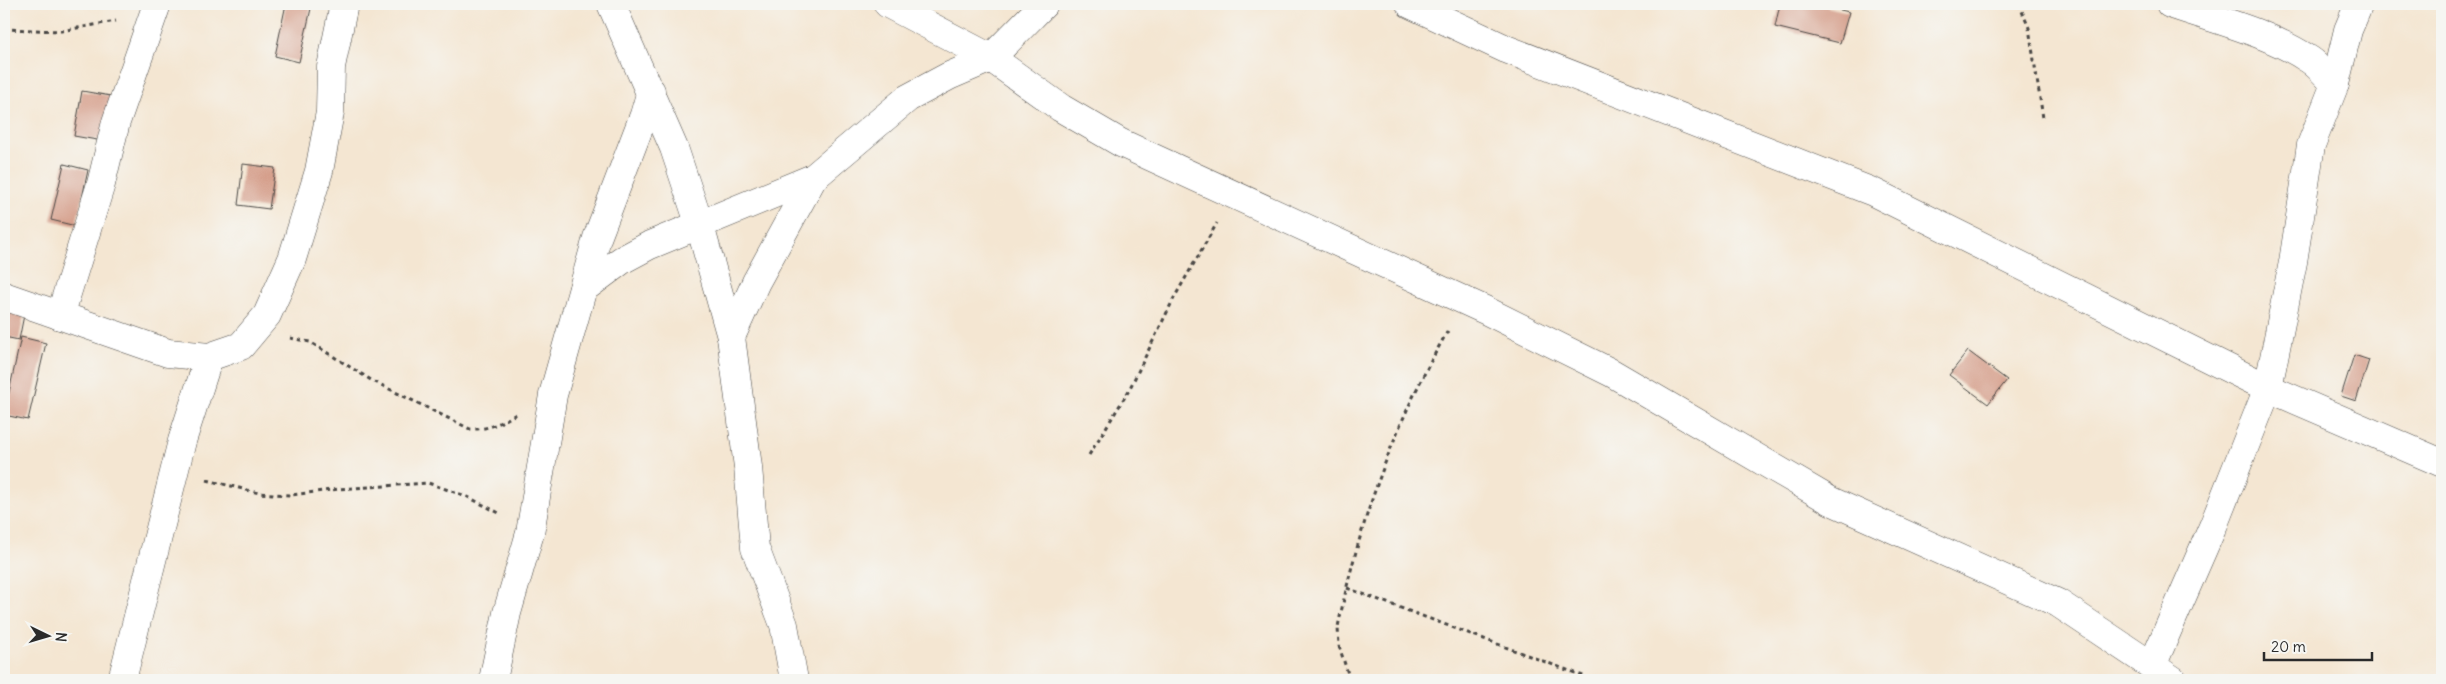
<svg xmlns="http://www.w3.org/2000/svg" width="2446" height="684" viewBox="0 0 2446 684" font-family="Delius,sans-serif">
<style>
.building{fill:#d59f8b}
.lines{fill:none;stroke-linecap:round;stroke-linejoin:round}
.minor-casing{stroke:#494744;stroke-width:29}
.path{stroke:#494744;stroke-width:3;stroke-dasharray:4 4;stroke-linecap:butt}
.minor{stroke:#fff;stroke-width:28}
</style>
<rect width="100%" height="100%" fill="#f6f6f2"/>
<filter id="ink" filterUnits="userSpaceOnUse"><feTurbulence type="fractalNoise" baseFrequency=".02" numOctaves="2"/><feDisplacementMap in="SourceGraphic" scale="10" xChannelSelector="R" yChannelSelector="G"/><feConvolveMatrix kernelMatrix="1 2 1 2 8 2 1 2 1" color-interpolation-filters="sRGB"/></filter>
<filter id="wash" filterUnits="userSpaceOnUse"><feTurbulence type="fractalNoise" baseFrequency=".0096" numOctaves="4" result="noise"/><feDisplacementMap in="SourceGraphic" scale="20" xChannelSelector="R" yChannelSelector="G"/><feGaussianBlur stdDeviation="1.12" result="paint"/><feColorMatrix in="noise" values="0 0 0 0 0 0 0 0 0 0 0 0 0 0 0 0 0 1.4 0 .05"/><feComposite in="paint" operator="in"/></filter>
<g filter="url(#wash)">
<rect width="100%" height="100%" fill="#f4e6d2"/>
<g id="blocks">
<g class="building">
<polygon points="286,4 312,4 299,62 275,56"/>
<polygon points="1780,4 1815,4 1849,12 1840,43 1775,27"/>
<polygon points="82,91 111,96 103,141 74,136"/>
<polygon points="64,164 88,170 76,226 51,220"/>
<polygon points="243,164 275,168 269,209 238,205"/>
<polygon points="4,311 24,315 19,340 4,337"/>
<polygon points="21,337 46,343 28,420 4,415"/>
<polygon points="1968,351 2007,380 1988,404 1949,375"/>
<polygon points="2354,355 2369,360 2356,401 2341,396"/>
</g>
</g>
</g>
<g filter="url(#ink)">
<use href="#blocks" fill-opacity="0" stroke="#494744" stroke-width="1"/>
<g class="lines">
<defs>
<g id="minor">
<polyline points="611,4 674,148 700,226 731,337 748,467 755,548 784,625 794,680"/>
<polyline points="888,4 991,58 1061,108 1121,143 1485,310 1612,373 1831,501 2058,603 2173,680"/>
<polyline points="1410,4 1506,49 1873,192 2268,388 2442,463"/>
<path d="M 2170,4 C 2216,20 2268,32 2310,60 C 2319,66 2327,76 2335,84"/>
<polyline points="583,289 622,260 650,245 813,178 908,98 949,76 991,58 1044,4"/>
<polyline points="4,296 168,353 209,357 241,346 267,315 292,259 319,171 330,112 331,67 344,4"/>
<polyline points="60,316 101,184 116,122 157,4"/>
<polyline points="731,337 756,282 813,178"/>
<polyline points="2152,666 2214,524 2268,388 2293,262 2311,145 2335,84 2348,30 2359,4"/>
<polyline points="122,680 182,441 209,357"/>
<polyline points="493,680 507,613 530,533 553,395 597,238 644,115 651,91"/>
</g>
</defs>
<use href="#minor" class="minor-casing"/>
<g class="path">
<polyline points="2019,4 2029,28 2043,118"/>
<polyline points="4,29 61,31 116,21"/>
<path d="M 290,338 L 310,342 L 371,380 L 470,429 C 489,430 502,422 518,413"/>
<polyline points="1089,455 1128,392 1174,298 1217,223"/>
<polyline points="207,480 259,493 291,495 339,489 428,483 466,496 501,514"/>
<polyline points="1347,588 1594,680"/>
<path d="M 1350,680 L 1339,646 L 1338,627 C 1358,526 1396,418 1449,329"/>
</g>
<use href="#minor" class="minor"/>
</g>
</g>
<rect width="2446" height="684" fill="none" stroke="#f6f6f2" stroke-width="20"/>
<g transform="translate(48 636) rotate(95)" stroke="#f6f6f2" stroke-width="4" paint-order="stroke">
<path d="M0-4L9 19L0 12L-9 19Z" fill="#2b2b2b"/>
<text y="-8" font-size="14" font-weight="bold" text-anchor="middle" fill="#2b2b2b">N</text>
</g>
<path d="M2264 652v8h108v-8" fill="none" stroke="#2b2b2b" stroke-width="2.5"/>
<text x="2271" y="652" font-size="15" fill="#2b2b2b" stroke="#f6f6f2" stroke-width="4" paint-order="stroke">20 m</text>
</svg>
